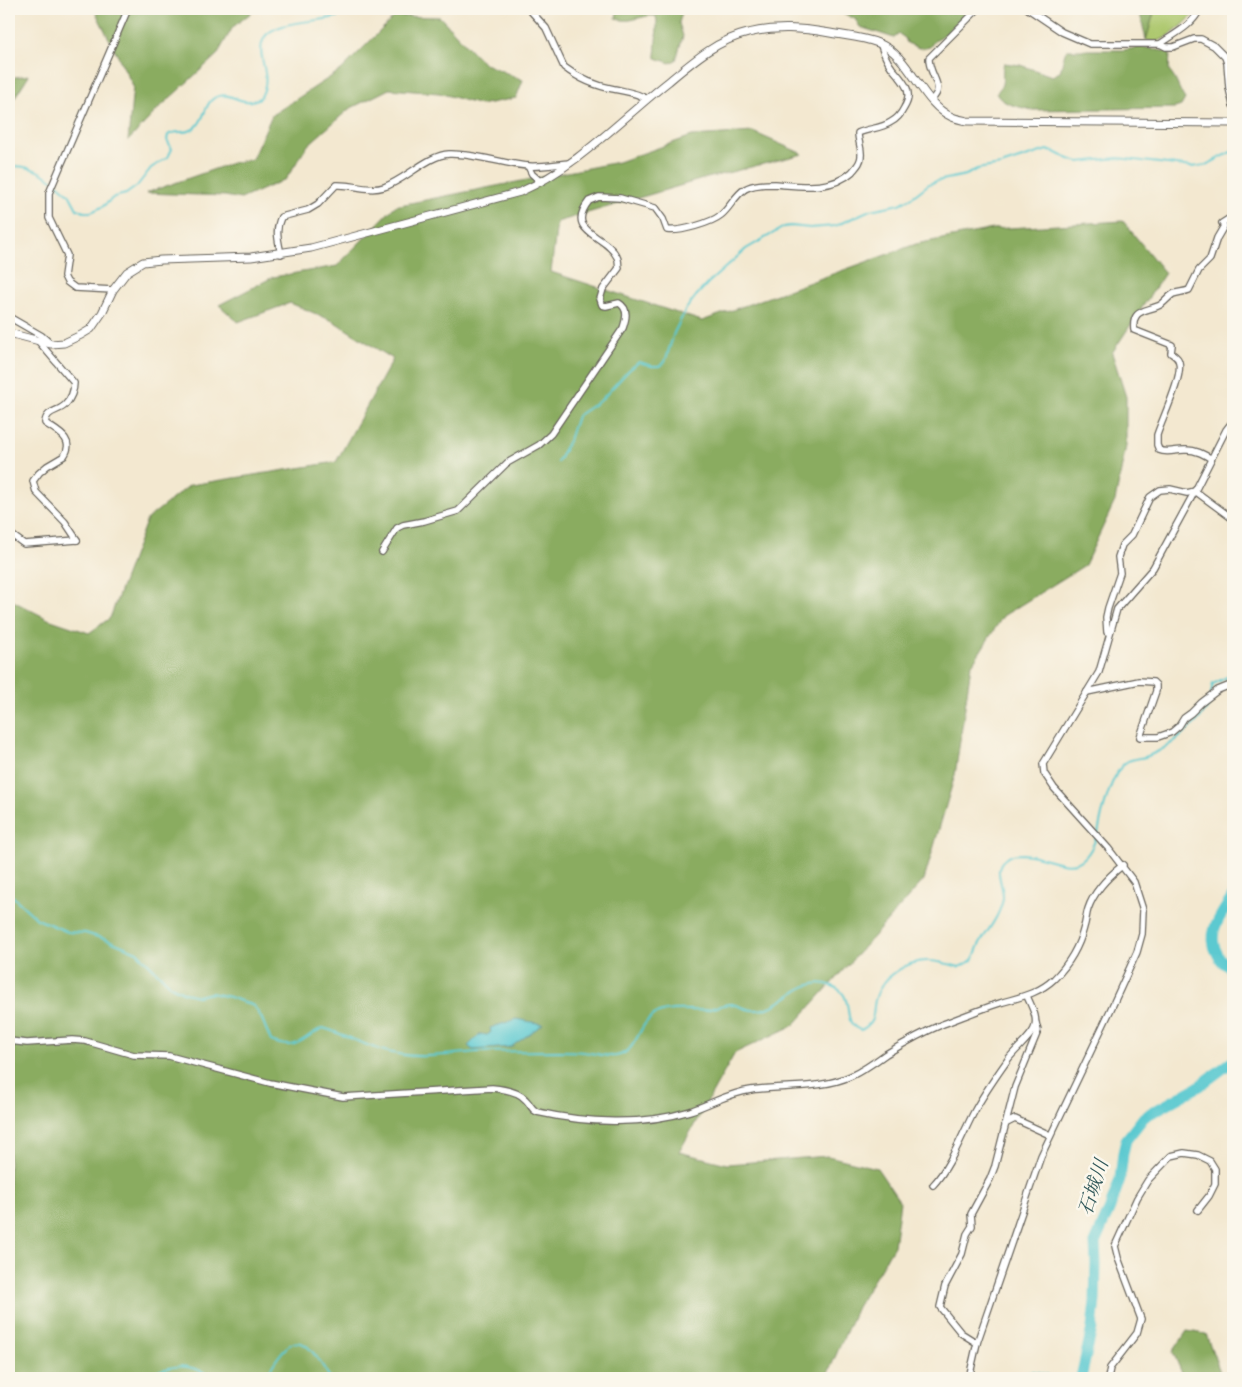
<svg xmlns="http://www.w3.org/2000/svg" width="1242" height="1387" viewBox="0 0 1242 1387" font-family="'Old Standard TT','Noto Serif JP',serif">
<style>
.green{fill:#adc86e;stroke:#647245}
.forest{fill:#8aac61;stroke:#53643e}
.water{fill:#5bc9d0;stroke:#3c7276}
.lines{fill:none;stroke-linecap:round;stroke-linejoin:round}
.stream{stroke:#5bc9d0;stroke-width:2}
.river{stroke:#5bc9d0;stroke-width:11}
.minor-casing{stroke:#67635b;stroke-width:8}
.tertiary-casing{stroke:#67635b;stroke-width:9}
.minor{stroke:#fff;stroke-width:5.5}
.tertiary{stroke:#fff;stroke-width:7}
.labels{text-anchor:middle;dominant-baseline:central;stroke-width:5;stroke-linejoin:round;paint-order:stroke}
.water-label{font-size:19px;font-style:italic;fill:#32595b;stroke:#fbf7ec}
</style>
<rect width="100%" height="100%" fill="#fbf7ec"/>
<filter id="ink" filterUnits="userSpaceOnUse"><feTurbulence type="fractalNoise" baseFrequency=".02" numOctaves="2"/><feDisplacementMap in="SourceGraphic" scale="10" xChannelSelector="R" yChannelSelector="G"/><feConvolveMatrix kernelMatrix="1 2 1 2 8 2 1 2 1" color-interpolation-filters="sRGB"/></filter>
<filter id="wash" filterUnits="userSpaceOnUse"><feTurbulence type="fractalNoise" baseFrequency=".0096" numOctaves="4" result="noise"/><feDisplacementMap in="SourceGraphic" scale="20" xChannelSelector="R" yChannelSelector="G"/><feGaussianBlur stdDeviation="1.12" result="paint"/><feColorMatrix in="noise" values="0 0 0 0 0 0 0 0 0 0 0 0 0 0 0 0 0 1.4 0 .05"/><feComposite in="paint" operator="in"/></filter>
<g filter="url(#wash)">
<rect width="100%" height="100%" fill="#f3e8d0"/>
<path class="green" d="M 1155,9 L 1197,9 C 1192,19 1169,38 1158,41 C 1154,42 1149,41 1146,40 Z"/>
<g class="forest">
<polygon points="94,9 256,9 233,27 217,55 159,108 128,141 133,86"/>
<path d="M 618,9 L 683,9 L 679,23 L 683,36 L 676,60 L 670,63 L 656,58 C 654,44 659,28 656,16 C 641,14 630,25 616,18 Z"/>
<polygon points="838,9 969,9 947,33 934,41 930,47 919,48 907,43 905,38 899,34 894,38 891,37 860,27 855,19 840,12"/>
<polygon points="1139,9 1155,9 1146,40"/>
<polygon points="395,16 440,17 483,63 523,80 516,98 480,105 439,93 389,89 349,109 308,145 286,179 241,199 225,196 146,193 232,163 252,159 272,115 341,70"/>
<path d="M 1143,47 L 1168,52 L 1170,53 L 1169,71 C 1178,81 1178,89 1185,99 L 1181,106 L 1175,108 L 1033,110 C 1021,107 1001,105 996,93 C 1007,83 1000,75 1004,63 L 1020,65 L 1052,76 L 1060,72 L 1065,53 L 1067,50 L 1123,50 Z"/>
<polygon points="29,75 12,102 9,103 9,78"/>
<polygon points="753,132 803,154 703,179 557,222 551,272 702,321 916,244 993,229 1123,221 1165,273 1112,353 1126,397 1126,446 1115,501 1085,565 1003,616 971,666 955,775 924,880 794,1025 735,1053 679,1152 727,1164 828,1156 877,1168 900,1202 894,1246 857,1307 826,1378 9,1378 9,599 48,619 89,633 110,618 147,519 190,485 336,462 393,359 333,321 290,303 238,322 219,305 273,277 337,266 395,206 618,162 692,136"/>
<polygon points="1187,1331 1206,1334 1220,1372 1220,1378 1184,1378 1173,1352"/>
</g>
<polygon class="water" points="516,1019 543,1024 511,1047 473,1050 468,1046 480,1034 487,1035 491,1032 490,1028"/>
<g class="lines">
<g class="stream">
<polyline points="1169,9 1171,9"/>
<path d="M 9,166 C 27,165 38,170 52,180"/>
<path d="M 56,183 L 69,194 L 77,209 L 84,212 L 91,212 L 102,207 L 114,197 L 126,194 L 137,186 L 151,168 L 168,157 L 172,149 L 167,140 L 168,135 C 177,129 188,136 197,126 C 206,117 205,99 219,96 C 235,92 239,108 260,98 C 275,76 254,56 264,38 C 275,19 323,23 342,15 C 345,13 348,11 352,9"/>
<polyline points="558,462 569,440 577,416 601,400 629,370 639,362 652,366 660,366 665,362 674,333 686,309 696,296 708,283 746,249 784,227 791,226 810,228 835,226 870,210 900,204 911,198 929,184 937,181 966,175 977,169 1001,165 1047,150 1057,153 1069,159 1079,162 1118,158 1192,167 1206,165 1233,151"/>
<polyline points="1211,693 1213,684 1233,674"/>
<path d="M 1098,833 C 1101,816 1111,774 1125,763 C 1131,758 1141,759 1148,756 C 1169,748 1206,720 1212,697"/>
<path d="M 9,893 L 37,919 L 68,932 L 85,933 L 108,940 L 137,952 L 171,986 L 185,993 L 198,996 L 211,993 L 230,997 L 254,1006 L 262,1019 L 271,1041 C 299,1052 300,1038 323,1028 C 348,1035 371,1050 398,1054 C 424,1059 450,1054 477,1052 C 504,1051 532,1051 560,1051 C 569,1051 580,1051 590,1053 C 598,1054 607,1057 616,1056 C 639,1052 637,1023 656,1014 C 672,1007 689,1011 705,1010 C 714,1009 722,1004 731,1004 C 739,1005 748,1011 756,1010 C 781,1010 800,978 826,984 C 861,992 837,1023 861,1030 C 878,1021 871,1011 876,997 C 882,977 908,960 928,961 C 938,961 949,964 959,967 C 963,965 969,963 972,960 C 976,955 977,948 980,943 C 988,930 1001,914 1003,898 C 1004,885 992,869 1005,859 C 1011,854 1016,854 1023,854 C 1057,857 1080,882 1096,838"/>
<path d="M 143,1378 C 171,1364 187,1361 214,1378"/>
<path d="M 265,1378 C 292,1331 302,1330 330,1378"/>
<path d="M 1013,1378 C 1026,1367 1041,1371 1054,1378"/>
<polyline points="1071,1378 1082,1375"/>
</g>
<g class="river">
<path d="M 1233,896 C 1223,913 1205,932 1217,953 C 1221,961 1224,965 1233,968"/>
<polyline points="1081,1378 1092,1328 1095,1301 1096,1264 1095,1243 1110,1208 1120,1179 1123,1153 1126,1140 1144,1117 1198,1087 1233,1061"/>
</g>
</g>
</g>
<g filter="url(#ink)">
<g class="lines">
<defs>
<g id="minor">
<path d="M 529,9 L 546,28 L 564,67 C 578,78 596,86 614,89 C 627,92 635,92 647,99"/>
<polyline points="1028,9 1062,32 1090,44 1160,44 1166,47 1173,47 1194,39 1201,39 1214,46 1225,57 1227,63 1229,88 1233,105"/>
<path d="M 1160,44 C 1174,34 1192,26 1200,9"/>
<path d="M 931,100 C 947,87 928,75 929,58 L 978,9"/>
<polyline points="528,166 532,174 541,182"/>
<path d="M 281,254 C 278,240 275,230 281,217 L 308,210 L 318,204 L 336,185 C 353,184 368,192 384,187 C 405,180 428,155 449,154 C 475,153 502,164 528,166 C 542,167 556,164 570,163"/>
<polyline points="113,290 75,288 67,282 64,276 67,255 49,218 49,193 128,9"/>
<polyline points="9,317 42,336 50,343"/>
<path d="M 39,342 L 74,383 C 74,390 71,399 65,405 C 58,412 46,410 45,423 C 56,431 76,439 64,456 L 47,466 L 39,473 L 33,481 L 36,492 L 65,522 L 77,540"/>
<path d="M 1210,458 C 1203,454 1196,450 1187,450 C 1177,449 1168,454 1159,450 L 1157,445 L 1157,435 C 1162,419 1183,377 1179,362 C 1178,357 1175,356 1171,353 L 1172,345 L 1134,330 C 1132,310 1143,312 1158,306 C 1164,304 1168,297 1173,294 C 1178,292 1184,292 1189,290 L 1199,270 L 1210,259 L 1217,238 L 1224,226 L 1222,223 L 1233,216"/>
<polyline points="1195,491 1233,519"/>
<polyline points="9,533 24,544 77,540"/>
<path d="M 382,552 L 397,528 L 403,525 L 424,521 L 458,511 L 507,463 L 539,445 L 551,434 L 623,328 C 626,319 629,309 619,303 L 606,306 L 602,305 L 600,299 L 603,289 L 619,268 C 618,265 619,260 617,257 C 606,234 564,233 589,201 L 599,197 L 620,198 L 655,208 L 663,219 L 667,230 C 680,232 711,223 721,215 C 730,208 735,195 745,189 C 753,184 765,184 775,184 C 801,186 831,191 852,172 C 856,167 861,163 861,156 C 862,149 858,141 858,133 C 869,128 881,129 891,122 C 897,119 901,114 904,108 C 915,91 902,80 892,68 C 886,60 883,52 880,43"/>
<polyline points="1107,632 1106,617 1108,608 1120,573 1118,557 1122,545 1132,535 1150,497 1160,490 1170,489 1187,493 1195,491"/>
<polyline points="1087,692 1139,681 1153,682 1156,685 1156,691 1140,737 1158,737 1172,732 1179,726 1184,718 1191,713 1201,703 1218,690 1233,684"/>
<path d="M 9,1041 L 27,1043 L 72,1040 L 85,1041 L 134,1055 L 169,1056 L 270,1083 L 343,1097 L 492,1088 C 503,1089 519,1091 526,1100 C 531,1105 531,1109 537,1112 C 586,1123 642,1126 690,1111 C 711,1104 729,1093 751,1090 C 783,1085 820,1090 851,1076 C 864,1070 875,1062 886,1054 C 904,1043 924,1032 943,1024 C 962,1017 981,1009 1000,1003 C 1020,997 1038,994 1054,979 C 1068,965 1079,947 1084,927 C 1086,921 1086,915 1088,909 C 1094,891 1109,876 1123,865"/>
<polyline points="1005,1124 1015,1119 1050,1135"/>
<path d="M 933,1185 C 950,1167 962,1135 974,1112 C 984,1093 997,1075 1009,1058 C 1016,1049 1030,1038 1034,1029 C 1039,1018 1031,1006 1027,996"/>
<polyline points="977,1343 961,1333 940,1307 945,1286 962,1254 967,1234 972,1226 971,1214 990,1179 995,1166 1015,1087 1038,1031 1036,1023"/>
<polyline points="969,1378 977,1343 1041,1156 1110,1011 1137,952 1142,934 1143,910 1134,882 1108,848 1054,788 1044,773 1043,764 1099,672 1117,609 1153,568 1195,491 1226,430 1233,421"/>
<polyline points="1108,1378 1110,1368 1137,1333 1141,1319 1118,1258 1115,1246 1137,1198 1148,1180 1171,1156 1184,1153 1198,1155 1210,1161 1215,1169 1215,1184 1209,1196 1198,1210"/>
</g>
<path id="tertiary" d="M 9,333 L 51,344 L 64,343 L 81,335 L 91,329 L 102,313 L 113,290 L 127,272 L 143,262 L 161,260 L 251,257 L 311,248 L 520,192 C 577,167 620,120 668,82 C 692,62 717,40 748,33 C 776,26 802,28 830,33 C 846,36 863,37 878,43 C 910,54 921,104 952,117 C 957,119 962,120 967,121 L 1233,123"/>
</defs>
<use href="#minor" class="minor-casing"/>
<use href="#tertiary" class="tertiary-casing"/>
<use href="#minor" class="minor"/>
<use href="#tertiary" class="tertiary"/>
</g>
</g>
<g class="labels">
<g class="water-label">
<text transform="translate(1095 1188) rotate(-72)">石城川</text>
</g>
</g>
<rect width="1242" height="1387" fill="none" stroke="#fbf7ec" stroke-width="30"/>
</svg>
